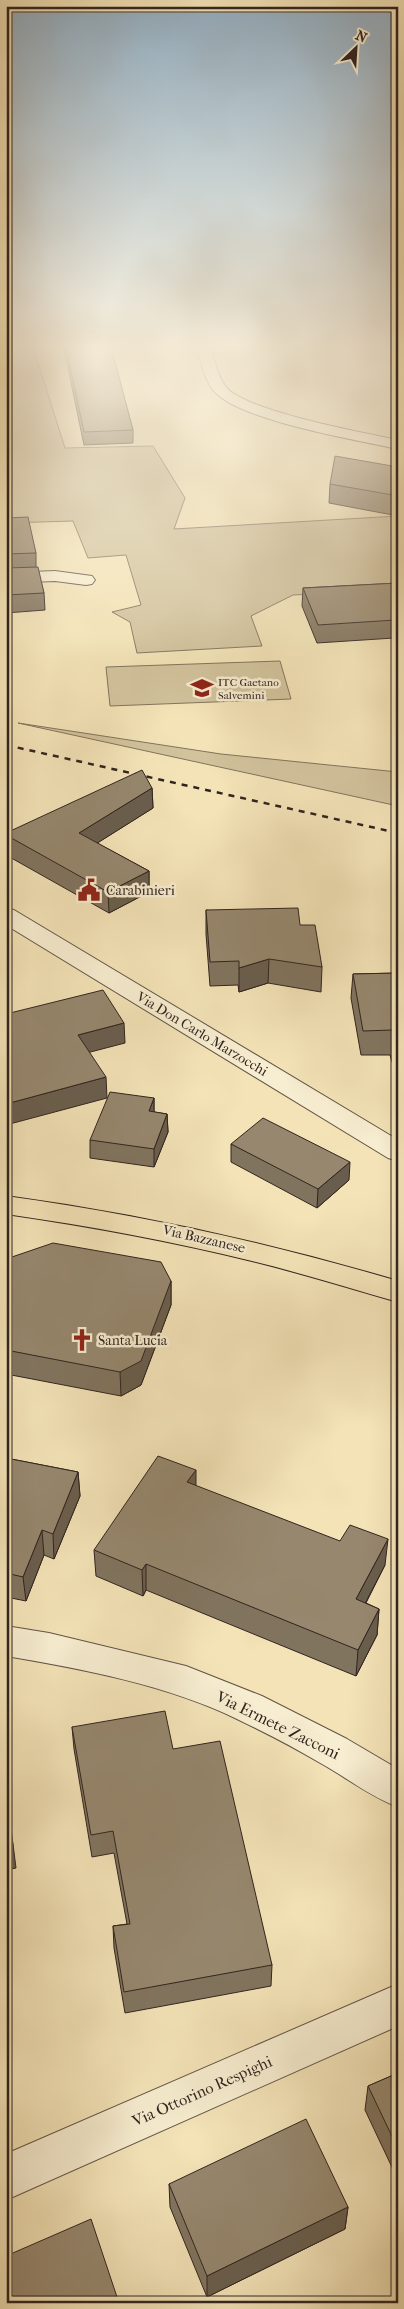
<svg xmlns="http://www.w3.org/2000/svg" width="404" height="2309" viewBox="0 0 404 2309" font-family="'IM FELL French Canon',serif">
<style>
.green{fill:#d2c39d;stroke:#82745e}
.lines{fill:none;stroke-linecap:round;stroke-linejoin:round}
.minor-casing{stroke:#625445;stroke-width:2}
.major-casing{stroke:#31241f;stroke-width:2}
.minor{fill:#f7edd0;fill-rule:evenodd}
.major{fill:#f3e3b7;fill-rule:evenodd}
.rail{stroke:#31241f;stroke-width:2.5;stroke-dasharray:6 6;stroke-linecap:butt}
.wall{fill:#81745f;stroke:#31241f}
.shaded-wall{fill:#695e4d;stroke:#31241f}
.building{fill:#96876e;stroke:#31241f}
.labels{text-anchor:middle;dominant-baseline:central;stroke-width:5;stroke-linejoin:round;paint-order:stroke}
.far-poi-label{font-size:11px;fill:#31241f;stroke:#f7edd0;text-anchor:start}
.poi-label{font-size:14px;fill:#31241f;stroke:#f7edd0;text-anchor:start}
.street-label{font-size:14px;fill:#31241f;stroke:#f7edd0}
.near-street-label{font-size:16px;fill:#31241f;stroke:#f7edd0}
</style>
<rect width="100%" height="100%" fill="#f3e3b7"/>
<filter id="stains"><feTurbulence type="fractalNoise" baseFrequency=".004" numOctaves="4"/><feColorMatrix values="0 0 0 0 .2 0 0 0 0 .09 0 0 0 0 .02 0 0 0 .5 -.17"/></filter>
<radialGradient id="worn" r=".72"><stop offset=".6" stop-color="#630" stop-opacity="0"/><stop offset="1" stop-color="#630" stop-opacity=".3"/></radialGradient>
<g class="green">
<polygon points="6,344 32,344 65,448 153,446 185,498 174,529 398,516 398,590 293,595 251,616 262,646 137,653 130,622 112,612 141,605 126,555 88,558 73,521 6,523"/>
<polygon points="280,661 291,699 110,706 106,667"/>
<polygon points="18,723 221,754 398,772 398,806"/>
</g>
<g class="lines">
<defs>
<g id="minor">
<path d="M 195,344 L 209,344 C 214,357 217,376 226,387 C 245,411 364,433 398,440 L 398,449 C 357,440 243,421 216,393 C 204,382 201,359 195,344 Z"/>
<polygon points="55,571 92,576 95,580 92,584 86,585 55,581 6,583 6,573"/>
<polygon points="6,908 14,910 398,1140 398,1161 388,1158 6,925"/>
<path d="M 6,1626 L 49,1633 L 186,1666 L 262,1696 L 347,1739 L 398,1769 L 398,1807 C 371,1797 347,1778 322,1764 C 295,1748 266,1733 237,1719 C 167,1685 83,1669 6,1656 Z"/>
<polygon points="398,1984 398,2026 6,2200 6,2154"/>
</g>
<path id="major" d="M 6,1196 C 139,1214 269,1243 398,1281 L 398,1302 C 349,1288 301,1273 252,1261 C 171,1241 89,1226 6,1214 Z"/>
</defs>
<use href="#minor" class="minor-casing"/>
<use href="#major" class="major-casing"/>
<use href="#minor" class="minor"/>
<use href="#major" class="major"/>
<polyline class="rail" points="6,745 398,833"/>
</g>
<g class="wall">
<polygon points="63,344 109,344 133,430 133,443 84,445"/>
<polygon points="398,467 398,516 329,503 330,484"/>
<polygon points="6,518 36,553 36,567 44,593 45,610 6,613"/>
<polygon points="398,583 398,643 394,638 317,643 302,606 303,588"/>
<polygon points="152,788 153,808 97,843 149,871 149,892 109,913 6,855 6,833"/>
<polygon points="206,910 300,925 322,967 321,992 268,983 239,992 238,985 210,986 206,934"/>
<polygon points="398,973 398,1060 392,1062 390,1055 361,1055 351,998 353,974"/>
<polygon points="154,1098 154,1112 167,1114 168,1132 154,1167 90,1158 90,1140"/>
<polygon points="231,1144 349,1180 317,1208 231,1162"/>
<polygon points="6,1259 171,1281 171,1305 141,1385 121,1396 6,1374"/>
<polygon points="6,1458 78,1472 80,1496 54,1559 44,1555 26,1601 6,1597"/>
<polygon points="196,1486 385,1565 366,1603 379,1609 377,1635 356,1676 146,1590 143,1596 96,1576 94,1550"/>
<polygon points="398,1708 398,1724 396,1724"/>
<polygon points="72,1727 173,1749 272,1965 271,1986 125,2013 114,1948 113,1926 127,1924 114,1853 92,1857 74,1749"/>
<polygon points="398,2073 398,2180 365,2110 368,2086"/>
<polygon points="169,2184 348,2207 345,2229 207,2297 170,2207"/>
</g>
<g class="shaded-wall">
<polygon points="152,788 153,808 80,854 79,833"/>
<polygon points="149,871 149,892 109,913 108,892"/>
<polygon points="269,959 268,983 239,992 239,968"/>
<polygon points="124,1023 125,1043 79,1055 78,1035"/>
<polygon points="398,1036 398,1060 392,1062 394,1038"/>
<polygon points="106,1077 107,1098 6,1125 6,1104"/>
<polygon points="154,1098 154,1116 149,1111"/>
<polygon points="167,1114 168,1132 154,1167 154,1149"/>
<polygon points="350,1162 349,1180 317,1208 318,1189"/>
<polygon points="171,1281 171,1305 141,1385 121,1396 120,1372"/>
<polygon points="196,1470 196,1496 187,1482"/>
<polygon points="78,1472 80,1496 54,1559 53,1534"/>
<polygon points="42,1530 44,1555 26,1601 23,1577"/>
<polygon points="388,1539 385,1565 354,1625 356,1599"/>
<polygon points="146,1564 146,1590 143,1596 142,1570"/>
<polygon points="379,1609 377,1635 356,1676 358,1650"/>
<polygon points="6,1789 16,1868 6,1870"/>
<polygon points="348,2207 345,2229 207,2297 207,2276"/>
</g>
<g class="building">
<polygon points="65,344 109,344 110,350 112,350 133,430 84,432"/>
<polygon points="335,456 398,467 398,496 330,484"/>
<polygon points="28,517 36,553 6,554 6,518"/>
<polygon points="38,567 44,593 6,595 6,568"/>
<polygon points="398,583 398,623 395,620 318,625 303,588"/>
<polygon points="142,770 152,788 79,833 149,871 108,892 6,835 6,833"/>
<polygon points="298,908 300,925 315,925 322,967 269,959 239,968 239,961 210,962 206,910"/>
<polygon points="398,973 398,1036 394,1038 392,1030 363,1031 353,974"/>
<polygon points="103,990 124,1023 78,1035 106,1077 6,1104 6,1006 10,1013"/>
<polygon points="110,1092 154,1098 149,1111 167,1114 154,1149 90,1140"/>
<polygon points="263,1118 350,1162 318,1189 231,1144"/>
<polygon points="53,1243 161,1262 171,1281 141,1361 120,1372 6,1350 6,1259"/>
<polygon points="158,1456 196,1470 187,1482 340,1541 350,1525 388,1539 356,1599 379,1609 358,1650 146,1564 142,1570 94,1550"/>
<polygon points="6,1458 78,1472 53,1534 42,1530 23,1577 6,1573"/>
<polygon points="165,1711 173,1749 220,1741 272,1965 124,1992 113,1926 130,1924 113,1831 91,1835 72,1727"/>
<polygon points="6,1789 13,1846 6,1847"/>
<polygon points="398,2073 398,2149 368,2086"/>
<polygon points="306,2119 348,2207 207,2276 169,2184"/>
<polygon points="91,2219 119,2303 6,2303 6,2256"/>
</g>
<linearGradient id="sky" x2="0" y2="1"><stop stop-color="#92adc0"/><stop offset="0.52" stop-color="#faf2df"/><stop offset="1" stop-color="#faf2df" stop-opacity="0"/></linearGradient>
<rect width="404" height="667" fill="url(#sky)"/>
<defs>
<symbol id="school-bare" viewBox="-9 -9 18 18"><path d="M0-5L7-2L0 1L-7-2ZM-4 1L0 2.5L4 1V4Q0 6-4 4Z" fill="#8f2418" stroke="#f7edd0" stroke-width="2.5" paint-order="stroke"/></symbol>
<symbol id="civic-bare" viewBox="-9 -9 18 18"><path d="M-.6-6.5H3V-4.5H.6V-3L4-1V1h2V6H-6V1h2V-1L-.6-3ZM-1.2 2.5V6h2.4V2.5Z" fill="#8f2418" stroke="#f7edd0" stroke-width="2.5" paint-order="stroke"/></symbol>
<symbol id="church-bare" viewBox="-9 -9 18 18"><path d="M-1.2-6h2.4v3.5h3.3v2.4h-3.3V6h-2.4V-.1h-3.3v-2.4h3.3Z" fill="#8f2418" stroke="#f7edd0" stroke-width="2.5" paint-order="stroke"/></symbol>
</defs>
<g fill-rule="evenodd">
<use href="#school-bare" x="186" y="672" width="32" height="32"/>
<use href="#civic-bare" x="73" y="874" width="32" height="32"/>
<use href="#church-bare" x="66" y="1324" width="32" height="32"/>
</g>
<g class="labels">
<g class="far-poi-label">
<text x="218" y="682">ITC Gaetano<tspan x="218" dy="13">Salvemini</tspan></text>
</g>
<g class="poi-label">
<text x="106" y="890">Carabinieri</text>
<text x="98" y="1340">Santa Lucia</text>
</g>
<g class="street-label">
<text transform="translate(202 1034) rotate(31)">Via Don Carlo Marzocchi</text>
<text transform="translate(204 1239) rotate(13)">Via Bazzanese</text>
</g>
<g class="near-street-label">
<text transform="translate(278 1725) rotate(26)">Via Ermete Zacconi</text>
<text transform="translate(202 2091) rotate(-24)">Via Ottorino Respighi</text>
</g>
</g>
<rect width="404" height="2309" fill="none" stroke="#f3e3b7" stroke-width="25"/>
<rect x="8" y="8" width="389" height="2294" fill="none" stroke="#31241f" stroke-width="2.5"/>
<rect x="12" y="12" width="379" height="2284" fill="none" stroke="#31241f"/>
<g transform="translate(356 48) rotate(25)" stroke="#f7edd0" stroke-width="4" paint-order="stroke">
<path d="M0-4L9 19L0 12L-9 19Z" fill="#31241f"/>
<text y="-8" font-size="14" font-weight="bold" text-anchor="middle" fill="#31241f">N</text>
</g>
<rect width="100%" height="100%" filter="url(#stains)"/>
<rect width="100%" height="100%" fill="url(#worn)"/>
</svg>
